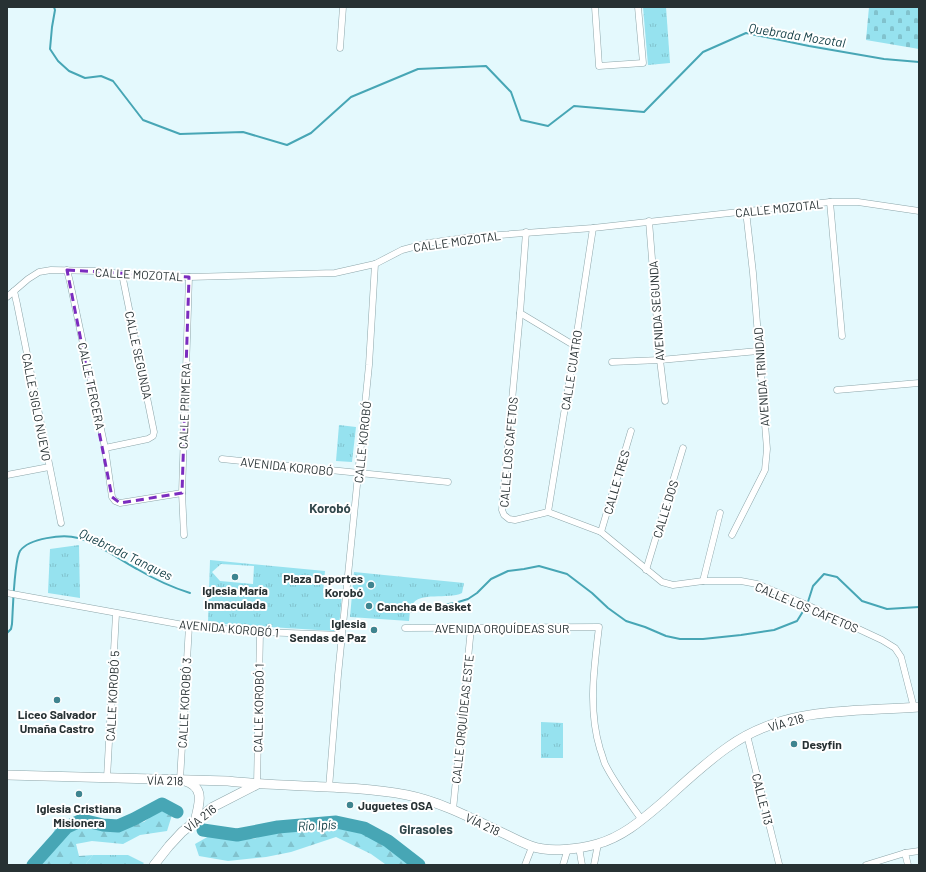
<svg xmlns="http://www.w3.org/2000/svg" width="926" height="872" viewBox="0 0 926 872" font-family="Barlow,sans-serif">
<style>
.grass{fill:url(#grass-tufts);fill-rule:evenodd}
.forest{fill:url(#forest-firs)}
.cemetery{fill:url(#cemetery-stones)}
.pitch{fill:#96e2ef}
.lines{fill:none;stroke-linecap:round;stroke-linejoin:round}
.stream{stroke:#47a6b5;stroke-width:2}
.river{stroke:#47a6b5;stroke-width:13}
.street-casing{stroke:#8da6aa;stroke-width:7}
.secondary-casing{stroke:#8da6aa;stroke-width:10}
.street{stroke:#fff;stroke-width:6}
.secondary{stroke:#fff;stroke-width:9}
.marked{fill:none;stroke:#7b2cbf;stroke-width:3;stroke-dasharray:8 5;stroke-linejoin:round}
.poi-dot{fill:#3e848f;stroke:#fff;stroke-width:1.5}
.labels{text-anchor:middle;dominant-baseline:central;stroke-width:4;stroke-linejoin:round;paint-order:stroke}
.street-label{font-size:12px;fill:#273133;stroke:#fff}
.poi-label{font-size:12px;font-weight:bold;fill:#273133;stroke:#fff}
.water-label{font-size:13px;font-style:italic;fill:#113d44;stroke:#fff}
.neighbourhood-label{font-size:13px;font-weight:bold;fill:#32484c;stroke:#fff}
</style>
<defs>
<pattern id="grass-tufts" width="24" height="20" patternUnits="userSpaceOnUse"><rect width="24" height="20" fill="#96e2ef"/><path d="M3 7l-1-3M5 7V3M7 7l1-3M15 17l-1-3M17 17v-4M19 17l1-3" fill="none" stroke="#81c2cd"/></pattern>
<pattern id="forest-firs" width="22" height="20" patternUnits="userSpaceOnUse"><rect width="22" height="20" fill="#96e2ef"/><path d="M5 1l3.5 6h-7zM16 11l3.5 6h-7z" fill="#81c2cd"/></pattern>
<pattern id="cemetery-stones" width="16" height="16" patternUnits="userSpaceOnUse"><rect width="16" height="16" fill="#96e2ef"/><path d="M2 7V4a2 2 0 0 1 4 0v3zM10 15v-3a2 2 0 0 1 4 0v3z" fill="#81c2cd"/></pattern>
</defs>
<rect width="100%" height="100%" fill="#e4f9fd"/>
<g class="grass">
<polygon points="643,7 666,7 670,63 648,65"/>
<polygon points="339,425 356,427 352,462 336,461"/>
<polygon points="79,545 80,598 48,593 50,549"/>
<path d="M 210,560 L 325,571 L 323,593 L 342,594 L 339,627 L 334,631 L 208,623 ZM 221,564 L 254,566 L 253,584 L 220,581 L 212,572 Z"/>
<path d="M 354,572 L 464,583 L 462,593 C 448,600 419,591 412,605 C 409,610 410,616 409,621 L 350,617 Z"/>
<polygon points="541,722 563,723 563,758 541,758"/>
<polygon points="93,855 128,855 144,863 142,865 85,865"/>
</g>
<g class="forest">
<polygon points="161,808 172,815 167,831 140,835 123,844 92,841 76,844 79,856 93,855 85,865 42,865 48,843 55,829 103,825 118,826 144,822"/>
<polygon points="336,822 364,828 388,841 406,858 424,865 385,864 371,854 336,837 291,852 266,857 228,861 199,856 195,844 211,835 228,839 254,839 278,827"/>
</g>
<polygon class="cemetery" points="869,7 919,7 919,49 866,40"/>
<g class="pitch">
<polygon points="360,576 383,577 382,593 359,592"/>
<polygon points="358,596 381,597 380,615 357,614"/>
</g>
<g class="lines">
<g class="stream">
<polyline points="54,7 55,10 52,27 50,49 58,61 69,71 85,78 101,76 113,81 143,120 180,134 243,132 287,145 311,133 351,97 418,69 486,66 511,92 521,120 548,126 574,106 644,112 703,52 746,33 809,46 884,59 919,62"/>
<polyline points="411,612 422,608 455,603 468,599 477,593 491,579 508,571 524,569 539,566 567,574 592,593 608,608 626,621 645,627 666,636 680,639 703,639 741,635 774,630 797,621 807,605 813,586 824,574 837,577 862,601 887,609 919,607"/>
<path d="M 7,633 L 11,629 L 12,624 C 13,609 14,561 20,551 C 29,538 63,534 78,538 C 96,542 120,560 137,569 C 154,579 171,587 190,593"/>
</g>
<g class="river">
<polyline points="203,830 237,835 278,827 336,822 364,828 388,841 419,865"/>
<polyline points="33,865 67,827 82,820 103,825 118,826 134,819 162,804 177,812"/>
</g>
<defs>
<g id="street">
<polyline points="595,7 599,66 643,63 638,7"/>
<polyline points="340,48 343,7"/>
<polyline points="830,202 842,336"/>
<polyline points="649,221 660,360 665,401"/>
<polyline points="526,232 520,313 502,510 504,515 509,519 515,520 548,512 601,532 662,582 673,585 703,581 741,581 757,584 807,605 882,640 895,648 901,657 914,708"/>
<polyline points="67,270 70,282 105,448 112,497 115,501 120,503 182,493"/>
<polyline points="14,291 17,304 61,523"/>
<polyline points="7,297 28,279 39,272 51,270 97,271 122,274 189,277 335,273 375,264 402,250 428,243 472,237 593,228 830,202 858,202 919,211"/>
<polyline points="520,313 575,346"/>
<polyline points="612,362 660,360 758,351"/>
<polyline points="837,390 919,383"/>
<polyline points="105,448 148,439 153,436 154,432 122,274"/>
<polyline points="222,459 448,482"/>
<polyline points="7,475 49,467"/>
<polyline points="548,512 575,346 593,228"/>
<polyline points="601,532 631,431"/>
<polyline points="184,535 182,493 189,277"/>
<polyline points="732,535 765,470 767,449 753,273 746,211"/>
<polyline points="646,570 683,448"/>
<polyline points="703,581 720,513"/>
<polyline points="7,593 189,626 260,632 342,635"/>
<path d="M 405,628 L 599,627 C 594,668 588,709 600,749 C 602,754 603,759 605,764 C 615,784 629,802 642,820"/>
<polyline points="747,735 779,864"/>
<polyline points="107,778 116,614"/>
<polyline points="180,780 189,626"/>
<polyline points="257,785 260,632"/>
<polyline points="329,788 338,675 369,365 375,264"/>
<polyline points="453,810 471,628"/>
<polyline points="579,847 582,865"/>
<polyline points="905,853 908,865"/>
<polyline points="525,865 532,847"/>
<polyline points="563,865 568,848"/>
<polyline points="594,865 598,844"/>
<polyline points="866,865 905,853 919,851"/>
</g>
<g id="secondary">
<path d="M 7,775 L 228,781 C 287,788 348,784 407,795 C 442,802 475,820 507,835 C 515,839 523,843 531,846 C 549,853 579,849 597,844 C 623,837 643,819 663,802 C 684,783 705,763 728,747 C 784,706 854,712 919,707"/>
<path d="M 185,781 C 207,788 198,806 195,822"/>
<polyline points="154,865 169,846 182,832 213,807 256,785"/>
</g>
</defs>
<use href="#street" class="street-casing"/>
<use href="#secondary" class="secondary-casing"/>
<use href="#street" class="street"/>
<use href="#secondary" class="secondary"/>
</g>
<path class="marked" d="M 67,270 L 189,277 L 182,493 L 120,503 L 112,497 Z"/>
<g class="poi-dot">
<circle cx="235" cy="577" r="4"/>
<circle cx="371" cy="585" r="4"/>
<circle cx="369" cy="606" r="4"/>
<circle cx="374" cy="630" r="4"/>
<circle cx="57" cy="700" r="4"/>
<circle cx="794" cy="744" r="4"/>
<circle cx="79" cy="794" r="4"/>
<circle cx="350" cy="805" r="4"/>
</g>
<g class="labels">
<g class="street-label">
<text transform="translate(779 208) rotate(-6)">CALLE MOZOTAL</text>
<text transform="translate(457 241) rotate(-8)">CALLE MOZOTAL</text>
<text transform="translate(139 274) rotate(3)">CALLE MOZOTAL</text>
<text transform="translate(656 311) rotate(-94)">AVENIDA SEGUNDA</text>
<text transform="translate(139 355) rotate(78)">CALLE SEGUNDA</text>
<text transform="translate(571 370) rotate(-81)">CALLE CUATRO</text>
<text transform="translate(761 377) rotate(-94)">AVENIDA TRINIDAD</text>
<text transform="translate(92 386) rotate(78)">CALLE TERCERA</text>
<text transform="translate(184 406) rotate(-88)">CALLE PRIMERA</text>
<text transform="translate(37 407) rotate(79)">CALLE SIGLO NUEVO</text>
<text transform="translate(362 442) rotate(-84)">CALLE KOROBÓ</text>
<text transform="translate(508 452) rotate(-85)">CALLE LOS CAFETOS</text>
<text transform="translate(287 466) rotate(6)">AVENIDA KOROBÓ</text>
<text transform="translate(616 482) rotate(-74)">CALLE TRES</text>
<text transform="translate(665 509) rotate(-73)">CALLE DOS</text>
<text transform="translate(807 607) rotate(23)">CALLE LOS CAFETOS</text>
<text transform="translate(229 628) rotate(5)">AVENIDA KOROBÓ 1</text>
<text x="502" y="628">AVENIDA ORQUÍDEAS SUR</text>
<text transform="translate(112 696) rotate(-87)">CALLE KOROBÓ 5</text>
<text transform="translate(184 703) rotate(-87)">CALLE KOROBÓ 3</text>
<text transform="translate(258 708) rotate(-89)">CALLE KOROBÓ 1</text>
<text transform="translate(462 719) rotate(-84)">CALLE ORQUÍDEAS ESTE</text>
<text transform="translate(786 722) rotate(-16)">VÍA 218</text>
<text transform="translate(165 780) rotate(1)">VÍA 218</text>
<text transform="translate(763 799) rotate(76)">CALLE 113</text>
<text transform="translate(200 818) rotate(-38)">VÍA 216</text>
<text transform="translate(483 824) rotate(25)">VÍA 218</text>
</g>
<g class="poi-label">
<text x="363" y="578" text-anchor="end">Plaza Deportes<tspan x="363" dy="14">Korobó</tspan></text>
<text x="235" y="590">Iglesia María<tspan x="235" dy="14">Inmaculada</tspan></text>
<text x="377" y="606" text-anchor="start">Cancha de Basket</text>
<text x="366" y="623" text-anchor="end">Iglesia<tspan x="366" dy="14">Sendas de Paz</tspan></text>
<text x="57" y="714">Liceo Salvador<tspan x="57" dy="14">Umaña Castro</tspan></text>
<text x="802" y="744" text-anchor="start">Desyfin</text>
<text x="358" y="805" text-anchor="start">Juguetes OSA</text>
<text x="79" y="808">Iglesia Cristiana<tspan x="79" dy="14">Misionera</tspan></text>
</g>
<g class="water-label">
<text transform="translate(797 35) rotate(9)">Quebrada Mozotal</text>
<text transform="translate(126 554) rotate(26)">Quebrada Tanques</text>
<text transform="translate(317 825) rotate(-3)">Río Ipís</text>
</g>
<g class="neighbourhood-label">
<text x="330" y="508">Korobó</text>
<text x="426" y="829">Girasoles</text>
</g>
</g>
<rect width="926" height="872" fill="none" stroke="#273133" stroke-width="16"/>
</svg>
